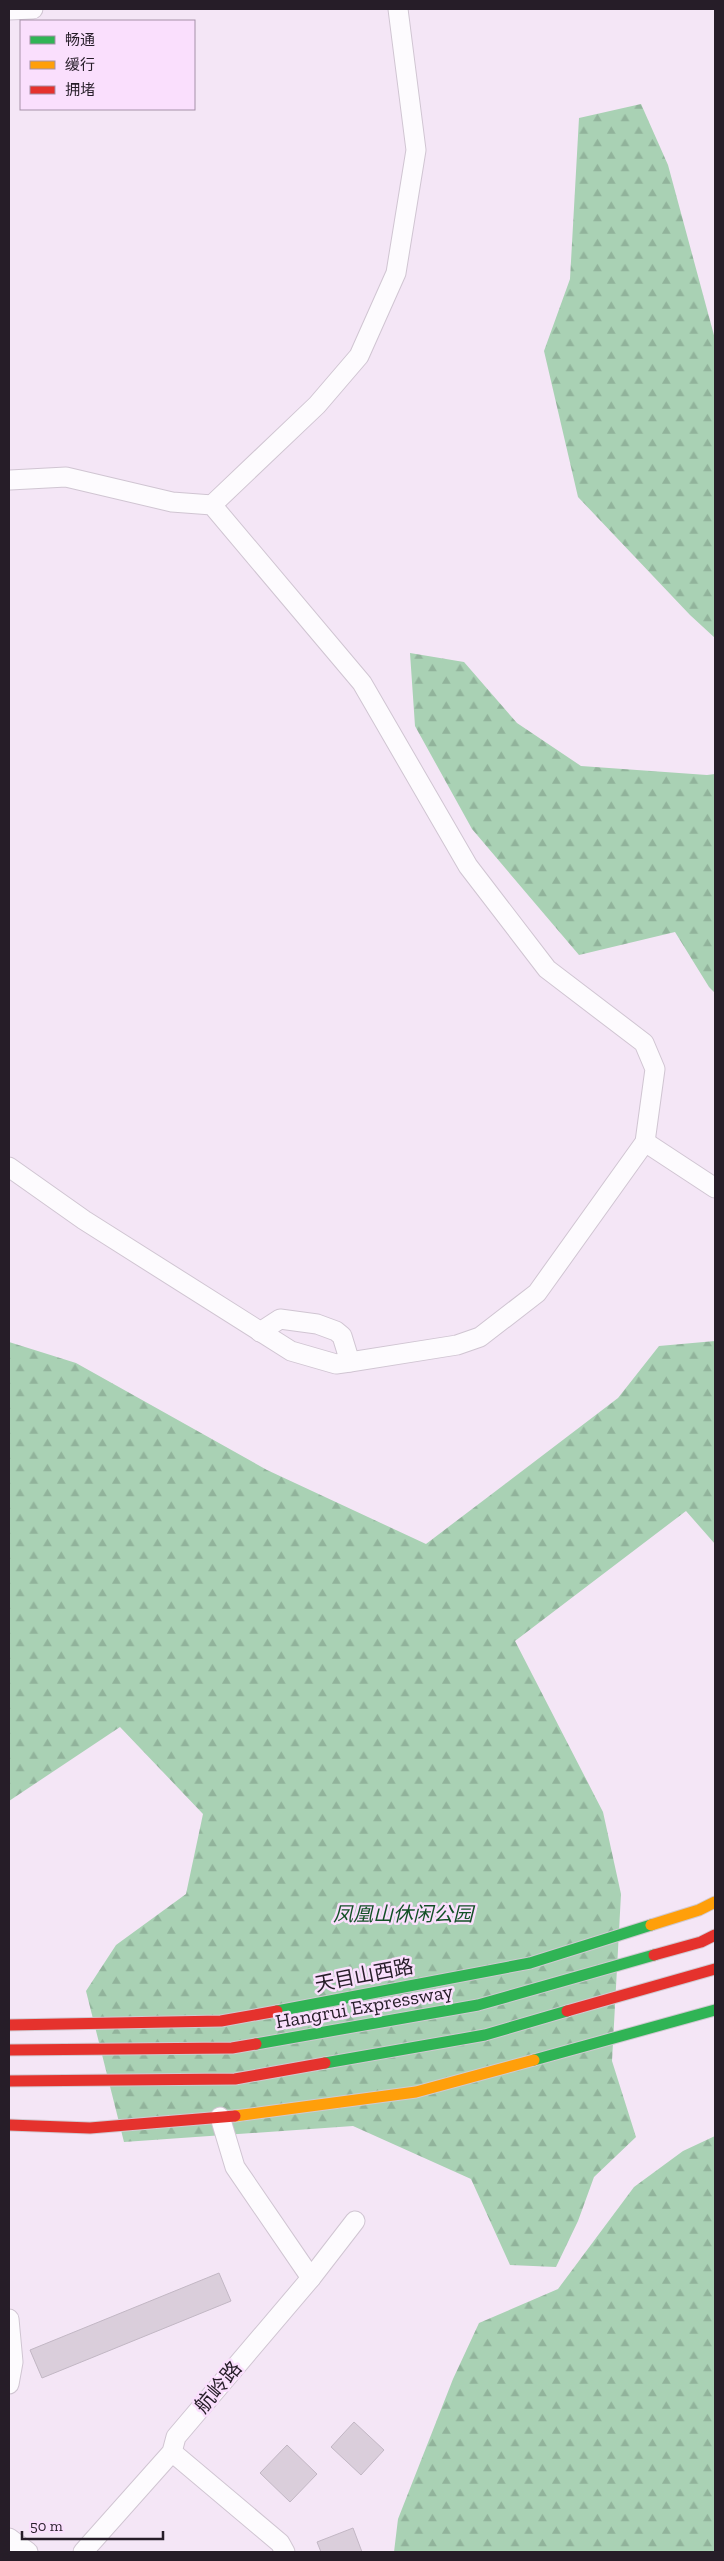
<svg xmlns="http://www.w3.org/2000/svg" width="724" height="2561" viewBox="0 0 724 2561" font-family="'Zilla Slab','Noto Sans SC',serif">
<style>
.forest{fill:url(#forest-firs)}
.building{fill:#dacedb;stroke:#c2b7c4}
.lines{fill:none;stroke-linecap:round;stroke-linejoin:round}
.street-casing{stroke:#d0c5d2;stroke-width:21}
.fast-casing{stroke:#d0c9d1;stroke-width:13}
.slow-casing{stroke:#d0c9d1;stroke-width:13}
.jam-casing{stroke:#d0c9d1;stroke-width:13}
.street{stroke:#fdfbfe;stroke-width:19}
.fast{stroke:#30b455;stroke-width:11}
.slow{stroke:#ff9f0a;stroke-width:11}
.jam{stroke:#e5322d;stroke-width:11}
.labels{text-anchor:middle;dominant-baseline:central;stroke-width:5;stroke-linejoin:round;paint-order:stroke}
.park-label{font-size:20px;font-style:italic;fill:#135026;stroke:#fadffd}
.street-label{font-size:20px;fill:#261d28;stroke:#fadffd}
</style>
<defs>
<pattern id="forest-firs" width="22" height="20" patternUnits="userSpaceOnUse" patternTransform="scale(1.25)"><rect width="22" height="20" fill="#a9d1b4"/><path d="M5 1l3.5 6h-7zM16 11l3.5 6h-7z" fill="#91b39b"/></pattern>
</defs>
<rect width="100%" height="100%" fill="#f4e6f6"/>
<g class="forest">
<polygon points="641,104 668,165 715,339 715,638 690,615 578,497 544,351 570,279 579,118"/>
<polygon points="410,653 464,662 517,723 581,766 707,775 715,774 715,993 709,987 675,932 579,955 472,829 415,726"/>
<polygon points="715,1341 715,1544 686,1511 515,1641 603,1812 621,1894 612,2061 636,2137 594,2177 578,2221 556,2267 510,2265 471,2179 353,2126 124,2142 86,1991 116,1945 186,1894 203,1814 120,1727 9,1801 9,1342 76,1363 267,1470 426,1544 618,1398 659,1346"/>
<polygon points="715,2136 715,2552 394,2552 398,2519 453,2379 479,2323 558,2289 634,2187 683,2151"/>
</g>
<g class="building">
<polygon points="219,2273 231,2301 42,2378 30,2350"/>
<polygon points="354,2422 384,2450 361,2475 331,2447"/>
<polygon points="287,2445 317,2474 290,2502 260,2473"/>
<polygon points="353,2528 362,2552 321,2552 317,2542"/>
</g>
<g class="lines">
<defs>
<g id="street">
<polyline points="9,10 33,9"/>
<polyline points="212,505 317,405 359,356 396,273 416,150 398,9"/>
<polyline points="645,1142 715,1188"/>
<polyline points="9,1167 84,1220 291,1351 336,1364 350,1362 457,1345 480,1337 537,1293 645,1142 655,1069 644,1043 547,969 468,866 362,683 212,505 172,502 66,477 10,480"/>
<polyline points="260,1332 280,1319 317,1324 336,1331 342,1336 350,1362"/>
<polyline points="220,2117 235,2167 311,2278"/>
<polyline points="9,2319 13,2362 9,2384"/>
<polyline points="172,2452 280,2543 285,2552"/>
<polyline points="9,2538 28,2552"/>
<polyline points="83,2552 172,2452 176,2437 311,2278 355,2221"/>
</g>
<g id="fast">
<polyline points="277,2011 530,1963 651,1925"/>
<polyline points="256,2044 478,2005 654,1955"/>
<polyline points="534,2060 715,2010"/>
<polyline points="325,2063 485,2035 567,2011"/>
</g>
<g id="slow">
<polyline points="651,1925 699,1910 715,1902"/>
<polyline points="235,2116 416,2092 534,2060"/>
</g>
<g id="jam">
<polyline points="654,1955 701,1942 715,1935"/>
<polyline points="567,2011 715,1969"/>
<polyline points="9,2025 221,2021 277,2011"/>
<polyline points="9,2050 232,2048 256,2044"/>
<polyline points="9,2081 235,2079 325,2063"/>
<polyline points="9,2125 90,2128 235,2116"/>
</g>
</defs>
<use href="#street" class="street-casing"/>
<use href="#fast" class="fast-casing"/>
<use href="#slow" class="slow-casing"/>
<use href="#jam" class="jam-casing"/>
<use href="#street" class="street"/>
<use href="#fast" class="fast"/>
<use href="#slow" class="slow"/>
<use href="#jam" class="jam"/>
</g>
<g class="labels">
<g class="park-label">
<text x="403" y="1914">凤凰山休闲公园</text>
</g>
<g class="street-label">
<text transform="translate(364 1975) rotate(-11)">天目山西路</text>
<text transform="translate(364 2006) rotate(-10)">Hangrui Expressway</text>
<text transform="translate(218 2387) rotate(-50)">航岭路</text>
</g>
</g>
<rect width="724" height="2561" fill="none" stroke="#261d28" stroke-width="20"/>
<rect x="20" y="20" width="175" height="90" fill="#fadffd" stroke="#a591a8"/>
<rect x="30" y="36" width="25" height="8" fill="#30b455" stroke="#a591a8"/>
<text x="65" y="45" font-size="15" fill="#261d28">畅通</text>
<rect x="30" y="61" width="25" height="8" fill="#ff9f0a" stroke="#a591a8"/>
<text x="65" y="70" font-size="15" fill="#261d28">缓行</text>
<rect x="30" y="86" width="25" height="8" fill="#e5322d" stroke="#a591a8"/>
<text x="65" y="95" font-size="15" fill="#261d28">拥堵</text>
<path d="M22 2531v8h141v-8" fill="none" stroke="#261d28" stroke-width="2.5"/>
<text x="30" y="2531" font-size="15" fill="#261d28" stroke="#fadffd" stroke-width="4" paint-order="stroke">50 m</text>
</svg>
